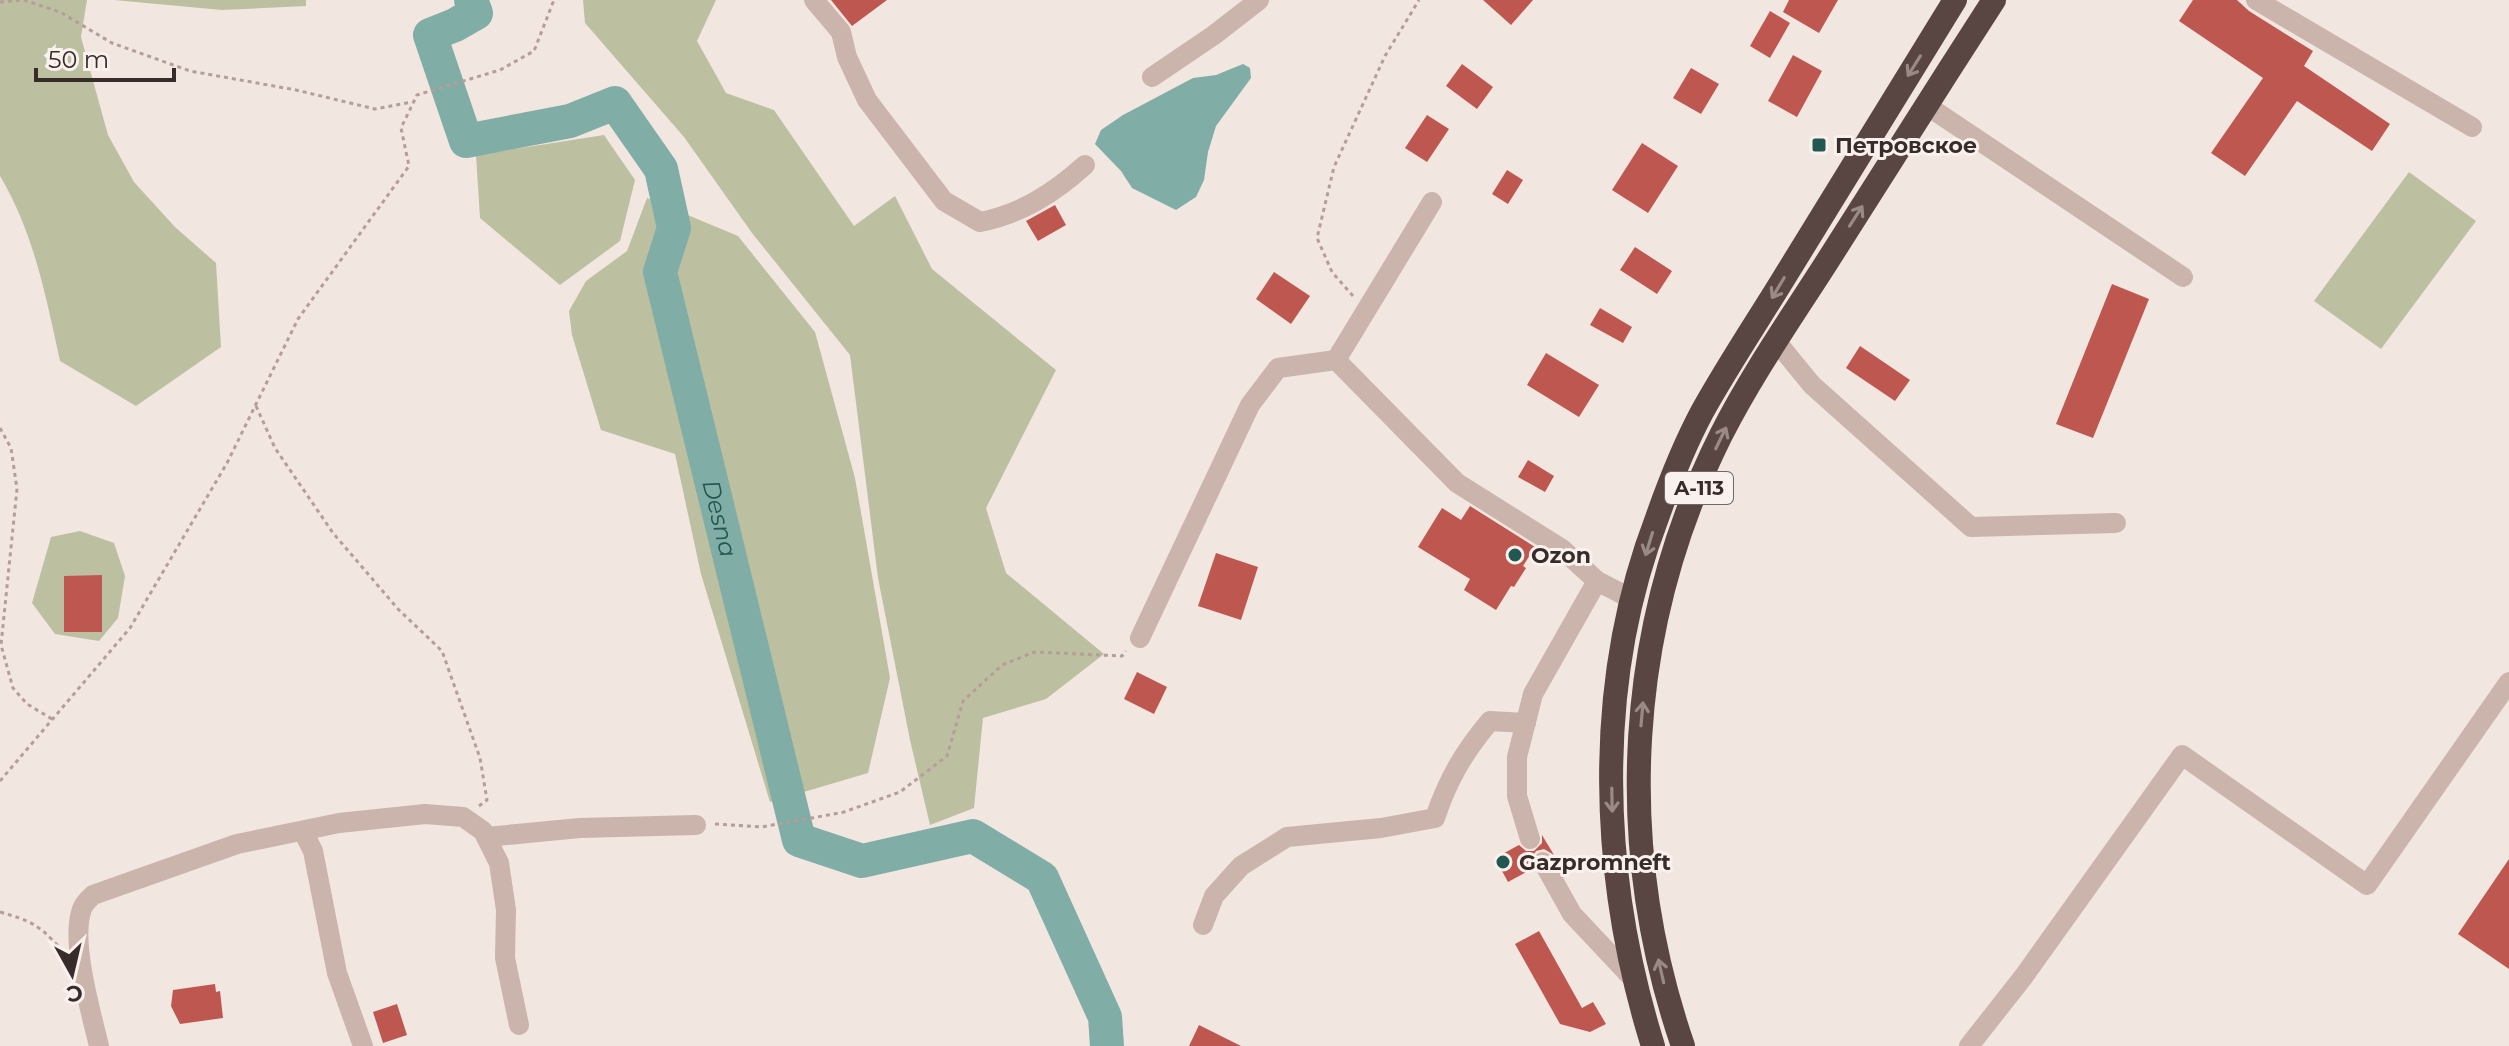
<svg xmlns="http://www.w3.org/2000/svg" width="2509" height="1046" viewBox="0 0 2509 1046" font-family="Montserrat,sans-serif">
<style>
.green{fill:#bcc0a1}
.water{fill:#81ada7}
.lines{fill:none;stroke-linecap:round;stroke-linejoin:round}
.river{stroke:#81ada7;stroke-width:34}
.building{fill:#bf5751}
.path{stroke:#b59e97;stroke-width:3;stroke-dasharray:4 4;stroke-linecap:butt}
.minor{stroke:#cab4ac;stroke-width:20}
.highway{stroke:#594542;stroke-width:24}
.oneway{stroke:#998a86}
.poi-dot{fill:#225851;stroke:#f9f1ed;stroke-width:3}
.labels{text-anchor:middle;dominant-baseline:central;stroke-width:6;stroke-linejoin:round;paint-order:stroke}
.shield{fill:#f9f1ed;stroke:#726765;stroke-width:2}
.shield-label{font-size:20px;font-weight:bold;fill:#382c2b}
.poi-label{font-size:22px;font-weight:bold;fill:#382c2b;stroke:#f9f1ed;text-anchor:start}
.water-label{font-size:24px;font-style:italic;fill:#225851;stroke:#f9f1ed}
</style>
<rect width="100%" height="100%" fill="#f2e6e0"/>
<g class="green">
<path d="M 0,0 L 87,0 L 81,37 L 108,135 L 134,182 L 175,227 L 216,263 L 221,347 L 136,406 L 60,361 C 46,297 34,233 0,176 Z"/>
<polygon points="114,0 306,0 306,6 222,10"/>
<polygon points="583,0 716,0 697,41 726,93 774,110 854,226 895,196 932,269 1056,370 986,508 1006,573 1104,654 1046,699 983,718 974,808 930,825 910,740 878,578 850,355 752,233 684,137 585,23"/>
<polygon points="604,135 635,180 620,241 560,285 480,218 476,155"/>
<polygon points="2409,172 2476,221 2381,349 2314,301"/>
<polygon points="647,198 738,236 815,332 855,478 890,678 868,773 770,802 701,574 675,454 601,430 572,335 569,311 586,281 627,251"/>
<polygon points="80,531 114,543 125,576 118,618 99,641 55,634 32,603 51,537"/>
</g>
<polygon class="water" points="1243,64 1250,68 1251,78 1216,126 1208,152 1204,180 1196,197 1176,210 1132,188 1121,171 1095,144 1101,130 1123,115 1193,78 1216,75"/>
<g class="lines">
<path class="river" id="s1" d="M 471,0 L 476,13 L 455,25 L 430,35 L 466,141 L 570,121 L 615,103 L 661,169 L 674,228 L 660,272 L 799,840 L 862,861 L 973,836 L 1042,878 L 1105,1017 L 1107,1046"/>
</g>
<g class="building">
<polygon points="831,0 887,0 852,26"/>
<polygon points="1483,0 1533,0 1511,25"/>
<polygon points="1789,0 1838,0 1819,33 1783,12"/>
<polygon points="2193,0 2237,0 2249,11 2313,51 2304,66 2390,124 2372,151 2297,101 2245,176 2211,153 2263,78 2179,21"/>
<polygon points="1770,11 1790,23 1770,58 1750,46"/>
<polygon points="1793,55 1822,71 1797,117 1768,101"/>
<polygon points="1462,64 1493,87 1477,109 1446,86"/>
<polygon points="1691,68 1719,84 1701,114 1673,98"/>
<polygon points="1427,115 1449,129 1427,162 1405,148"/>
<polygon points="1642,143 1678,166 1648,213 1612,190"/>
<polygon points="1507,170 1523,180 1508,204 1492,194"/>
<polygon points="1055,205 1066,225 1038,241 1026,221"/>
<polygon points="1635,247 1672,271 1657,294 1620,270"/>
<polygon points="1274,272 1310,296 1291,324 1256,299"/>
<polygon points="2112,284 2149,299 2093,438 2056,424"/>
<polygon points="1600,308 1632,327 1623,343 1590,325"/>
<polygon points="1860,346 1910,380 1895,401 1846,368"/>
<polygon points="1546,353 1599,385 1579,417 1527,385"/>
<polygon points="1528,460 1554,476 1545,492 1518,477"/>
<polygon points="1470,506 1535,547 1523,566 1526,568 1514,587 1511,586 1496,610 1464,590 1470,579 1418,547 1442,508 1461,520"/>
<polygon points="1216,553 1258,567 1241,620 1198,606"/>
<polygon points="102,575 102,632 64,632 64,576"/>
<polygon points="1137,672 1167,687 1154,714 1124,699"/>
<polygon points="1542,835 1554,855 1544,849 1536,851 1530,861 1532,869 1508,882 1495,858 1519,845 1526,851 1534,851 1542,843"/>
<polygon points="2509,859 2509,969 2458,934"/>
<polygon points="1539,931 1582,1008 1593,1002 1606,1024 1590,1032 1560,1024 1515,944"/>
<polygon points="215,984 216,992 220,991 223,1018 180,1024 171,1006 173,990"/>
<polygon points="397,1004 407,1035 383,1043 373,1012"/>
<polygon points="1199,1025 1241,1046 1189,1046"/>
</g>
<g class="lines">
<g class="path">
<polyline points="0,2 24,0 60,12 112,43 190,71 296,90 375,109 412,102"/>
<polyline points="1353,296 1332,272 1317,238 1334,167 1385,56 1419,0"/>
<polyline points="256,406 275,448 333,533 398,609 442,651 480,758 487,800 479,806"/>
<polyline points="0,428 11,448 17,489 1,645 13,688 27,704 52,719"/>
<polyline points="0,781 130,628 227,463 298,319 409,166 401,128 417,95 500,70 534,51 554,0"/>
<polyline points="715,824 761,827 812,818 844,812 900,792 947,756 963,701 1002,665 1034,652 1122,656 1126,651"/>
<path d="M 0,912 C 31,921 38,924 60,948"/>
</g>
<g class="minor">
<path d="M 814,0 L 841,32 L 847,57 L 867,100 L 944,201 L 980,222 C 1021,214 1054,193 1085,165"/>
<polyline points="2256,0 2472,127"/>
<polyline points="1152,77 1214,35 1259,0"/>
<polyline points="1926,105 2183,277"/>
<polyline points="1776,341 1812,385 1971,527 2116,523"/>
<polyline points="1336,360 1432,202"/>
<polyline points="1140,638 1250,405 1278,368 1336,360 1457,483 1562,549 1597,581 1632,599"/>
<polyline points="303,831 313,851 337,973 363,1046"/>
<polyline points="486,837 580,828 696,825"/>
<polyline points="1530,839 1517,796 1517,757 1533,694 1597,581"/>
<polyline points="1543,862 1572,914 1635,981"/>
<path d="M 1203,925 L 1214,896 L 1241,866 L 1287,837 L 1381,828 L 1435,818 C 1448,779 1464,752 1490,721 L 1526,723"/>
<path d="M 99,1046 C 91,1012 70,941 82,909 C 84,903 88,900 93,895 L 237,844 L 339,823 L 425,814 L 463,817 L 483,831 L 499,863 L 506,910 L 505,958 L 519,1025"/>
<polyline points="1969,1046 2024,976 2182,755 2367,885 2509,682"/>
</g>
<g class="highway">
<path d="M 1653,1046 C 1600,877 1593,685 1657,518 C 1669,484 1685,444 1702,412 C 1728,365 1759,319 1787,273 C 1842,182 1898,91 1955,0"/>
<path d="M 1683,1046 C 1614,845 1625,627 1721,435 C 1751,376 1789,321 1825,265 C 1881,177 1937,88 1994,0"/>
</g>
</g>
<defs><path id="oneway-shaft" d="M-6 0H5M1.5-3L5.5 0L1.5 3" fill="none" stroke-width="1.6" stroke-linecap="round" stroke-linejoin="round" transform="scale(2)"/></defs>
<g class="oneway">
<use href="#oneway-shaft" transform="translate(1914 66) rotate(122)"/>
<use href="#oneway-shaft" transform="translate(1856 216) rotate(-57)"/>
<use href="#oneway-shaft" transform="translate(1778 288) rotate(121)"/>
<use href="#oneway-shaft" transform="translate(1721 438) rotate(-64)"/>
<use href="#oneway-shaft" transform="translate(1649 544) rotate(107)"/>
<use href="#oneway-shaft" transform="translate(1642 714) rotate(-85)"/>
<use href="#oneway-shaft" transform="translate(1612 800) rotate(89)"/>
<use href="#oneway-shaft" transform="translate(1661 971) rotate(-103)"/>
</g>
<g class="poi-dot">
<rect x="1811" y="137" width="16" height="16" rx="4"/>
<circle cx="1515" cy="555" r="8"/>
<circle cx="1503" cy="862" r="8"/>
</g>
<g class="labels">
<rect class="shield" x="1665" y="472" width="68" height="32" rx="6"/>
<g class="shield-label">
<text x="1699" y="488">А-113</text>
</g>
<g class="poi-label">
<text x="1835" y="145">Петровское</text>
<text x="1531" y="555">Ozon</text>
<text x="1519" y="862">Gazpromneft</text>
</g>
<g class="water-label">
<text stroke="none"><textPath href="#s1" startOffset="772">Desna</textPath></text>
</g>
</g>
<g transform="translate(72 974) rotate(172)" stroke="#f9f1ed" stroke-width="6" paint-order="stroke">
<path d="M0-6L14 30L0 20L-14 30Z" fill="#382c2b"/>
<text y="-12" font-size="22" font-weight="bold" text-anchor="middle" fill="#382c2b">С</text>
</g>
<path d="M36 68v12h138v-12" fill="none" stroke="#382c2b" stroke-width="4"/>
<text x="48" y="68" font-size="24" fill="#382c2b" stroke="#f9f1ed" stroke-width="6" paint-order="stroke">50 m</text>
</svg>
